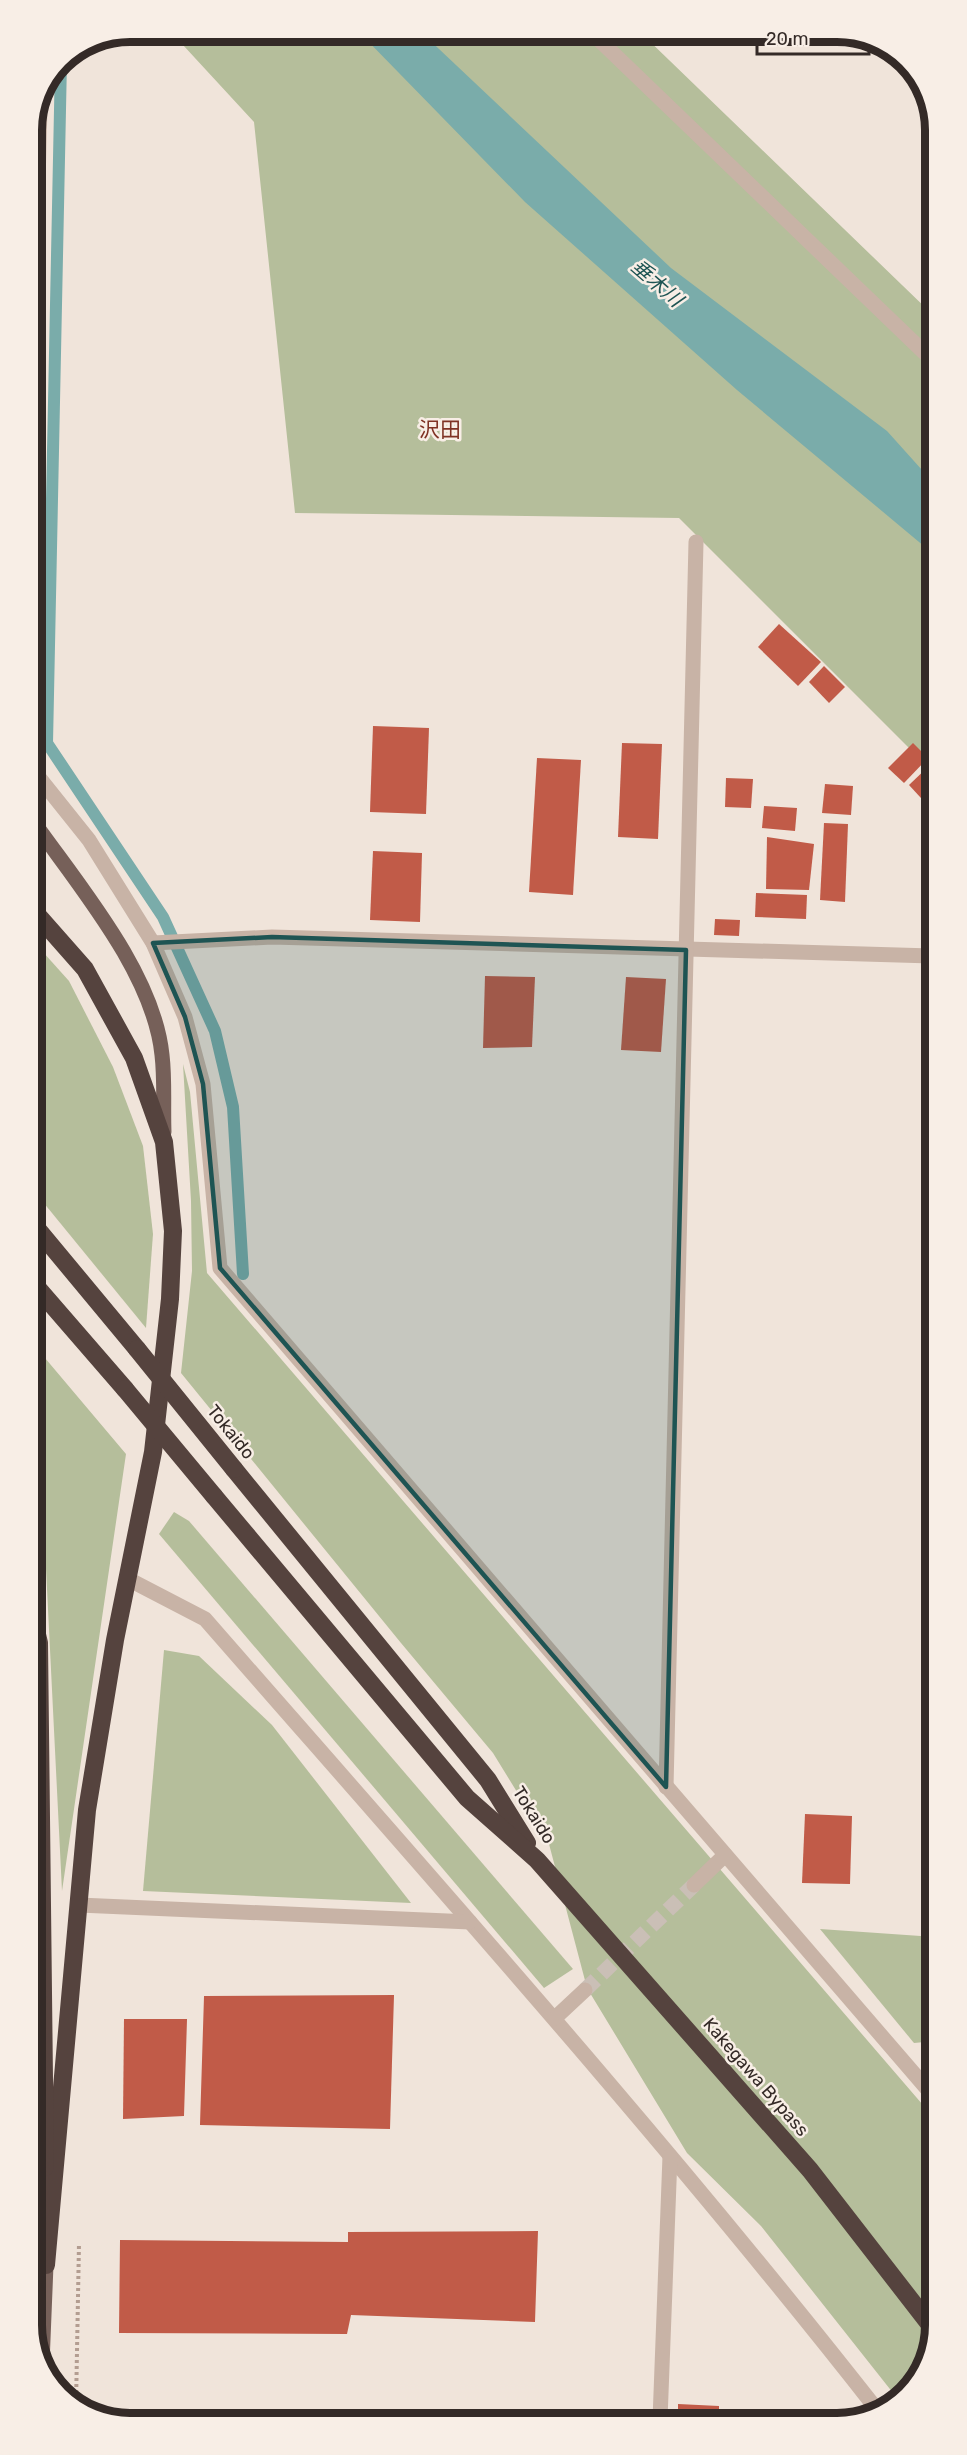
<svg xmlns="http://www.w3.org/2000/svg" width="967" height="2455" viewBox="0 0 967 2455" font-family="Rubik,'Noto Sans JP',sans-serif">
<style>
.green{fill:#b5be9b}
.water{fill:#7aacaa}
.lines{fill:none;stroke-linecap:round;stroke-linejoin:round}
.stream{stroke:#7aacaa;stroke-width:12}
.building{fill:#c15b48}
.minor-tunnel{stroke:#cabfb6;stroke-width:15;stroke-dasharray:15 8;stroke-linecap:butt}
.path{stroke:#b39d91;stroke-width:4;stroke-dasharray:3 3;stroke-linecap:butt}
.minor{stroke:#c8b3a6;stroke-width:15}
.major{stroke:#766059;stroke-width:15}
.highway{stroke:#55433e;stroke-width:18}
.highway-bridge{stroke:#55433e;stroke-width:18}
.marked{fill:#1e5453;fill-opacity:0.2;stroke:#1e5453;stroke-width:4.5;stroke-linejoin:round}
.labels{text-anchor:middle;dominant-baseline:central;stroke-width:5;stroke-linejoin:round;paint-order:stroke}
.street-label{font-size:18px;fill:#342a27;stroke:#f8eee6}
.water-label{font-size:20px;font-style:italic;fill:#1e5453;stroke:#f8eee6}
.quarter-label{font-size:21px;fill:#7f3224;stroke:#f8eee6}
.rim{fill:none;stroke:#342a27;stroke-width:8}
</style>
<rect width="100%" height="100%" fill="#f0e4da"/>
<g class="green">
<polygon points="171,32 640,32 931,313 932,771 679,518 295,513 254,122"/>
<polygon points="34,942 69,981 113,1067 143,1146 153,1234 146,1328 34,1191"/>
<polygon points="183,1064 190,1092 207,1273 935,2119 935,2325 915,2385 897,2398 761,2226 687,2153 587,1988 549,1844 493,1753 401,1643 181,1373 192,1271 191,1201"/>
<polygon points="34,1345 126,1454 62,1891 40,1448 35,1437"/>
<polygon points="174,1512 189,1521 573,1969 544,1988 159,1534"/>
<polygon points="164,1650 199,1656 272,1725 411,1903 143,1891"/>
<polygon points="820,1929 935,1937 935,2041 914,2043"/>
</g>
<polygon class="water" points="359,32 421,32 671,268 887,431 931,480 931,552 737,390 525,202"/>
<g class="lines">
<polyline class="stream" points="61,61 47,743 163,917 215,1031 233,1107 243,1274"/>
</g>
<g class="building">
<polygon points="779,624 821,662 798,686 758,647"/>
<polygon points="824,666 845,687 829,703 809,682"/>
<polygon points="373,726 429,728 426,814 370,812"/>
<polygon points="622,743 662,744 658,839 618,837"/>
<polygon points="913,743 928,758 904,783 888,768"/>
<polygon points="537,758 581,760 573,895 529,892"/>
<polygon points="932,763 932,810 909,785"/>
<polygon points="726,778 753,779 751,808 725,807"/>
<polygon points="825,784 853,786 851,815 822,813"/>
<polygon points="764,806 797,808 795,831 762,828"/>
<polygon points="824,823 848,824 845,902 820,900"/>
<polygon points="767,837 814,844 809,890 766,889"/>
<polygon points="373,851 422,853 420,922 370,920"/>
<polygon points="756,893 807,895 806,919 755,917"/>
<polygon points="715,919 740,920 739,936 714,935"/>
<polygon points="485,976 535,977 532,1047 483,1048"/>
<polygon points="626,977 666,979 661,1052 621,1050"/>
<polygon points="805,1814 852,1816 850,1884 802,1883"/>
<polygon points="394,1995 390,2129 200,2125 204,1996"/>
<polygon points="124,2019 187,2019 184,2116 123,2119"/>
<polygon points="538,2231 535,2322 351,2315 347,2334 119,2333 120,2240 348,2242 348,2232"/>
<polygon points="678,2404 719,2406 719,2419 678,2420"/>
</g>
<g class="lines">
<polyline class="minor-tunnel" points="585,1990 694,1885"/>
<polyline class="path" points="76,2405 79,2243"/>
<g class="minor">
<polyline points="591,32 931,359"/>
<polyline points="32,414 40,106"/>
<polyline points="33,770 89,840 153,943 185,1017 203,1084 220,1268 935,2098"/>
<polyline points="153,943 272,937 932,956"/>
<path d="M 128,1579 L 205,1619 C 433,1880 664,2138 878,2411"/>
<polyline points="666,1787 696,542"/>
<polyline points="694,1885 725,1855"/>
<polyline points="79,1905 470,1922"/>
<polyline points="555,2018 585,1990"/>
<polyline points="660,2420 670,2156"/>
</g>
<g class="major">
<path d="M 33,821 C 79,886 154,974 162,1055 C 165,1080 163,1107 164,1132"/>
<polyline points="42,2364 46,2265"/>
</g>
<g class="highway">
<polyline points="33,910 85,969 134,1058 164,1142 173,1231 170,1299 153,1452 115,1640 87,1810 46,2265"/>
<polyline points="34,1225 137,1349"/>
<polyline points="34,1284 125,1389"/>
<polyline points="234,1469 488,1780 527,1843"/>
<polyline points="214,1496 467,1798 537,1860 810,2170 934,2330"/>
<polyline points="35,1626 39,1643 45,2167"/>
</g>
<g class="highway-bridge">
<polyline points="137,1349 234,1469"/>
<polyline points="125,1389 214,1496"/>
</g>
</g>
<path class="marked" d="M 272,937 L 686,950 L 666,1787 L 220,1268 L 203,1084 L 185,1017 L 153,943 Z"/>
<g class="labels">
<g class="street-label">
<text transform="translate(231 1432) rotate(51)">Tokaido</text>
<text transform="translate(534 1815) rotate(58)">Tokaido</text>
<text transform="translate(756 2077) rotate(49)">Kakegawa Bypass</text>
</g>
<g class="water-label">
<text transform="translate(657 283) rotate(41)">垂木川</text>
</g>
<g class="quarter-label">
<text x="440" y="429">沢田</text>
</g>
</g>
<path d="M0 0H967V2455H0ZM130 42H837A88 88 0 0 1 925 130V2325A88 88 0 0 1 837 2413H130A88 88 0 0 1 42 2325V130A88 88 0 0 1 130 42Z" fill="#f8eee6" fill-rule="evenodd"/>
<path class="rim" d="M130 42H837A88 88 0 0 1 925 130V2325A88 88 0 0 1 837 2413H130A88 88 0 0 1 42 2325V130A88 88 0 0 1 130 42Z"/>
<path d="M757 45v9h112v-9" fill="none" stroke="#342a27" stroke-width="3"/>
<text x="766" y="45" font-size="18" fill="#342a27" stroke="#f8eee6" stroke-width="4.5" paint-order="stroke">20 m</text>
</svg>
